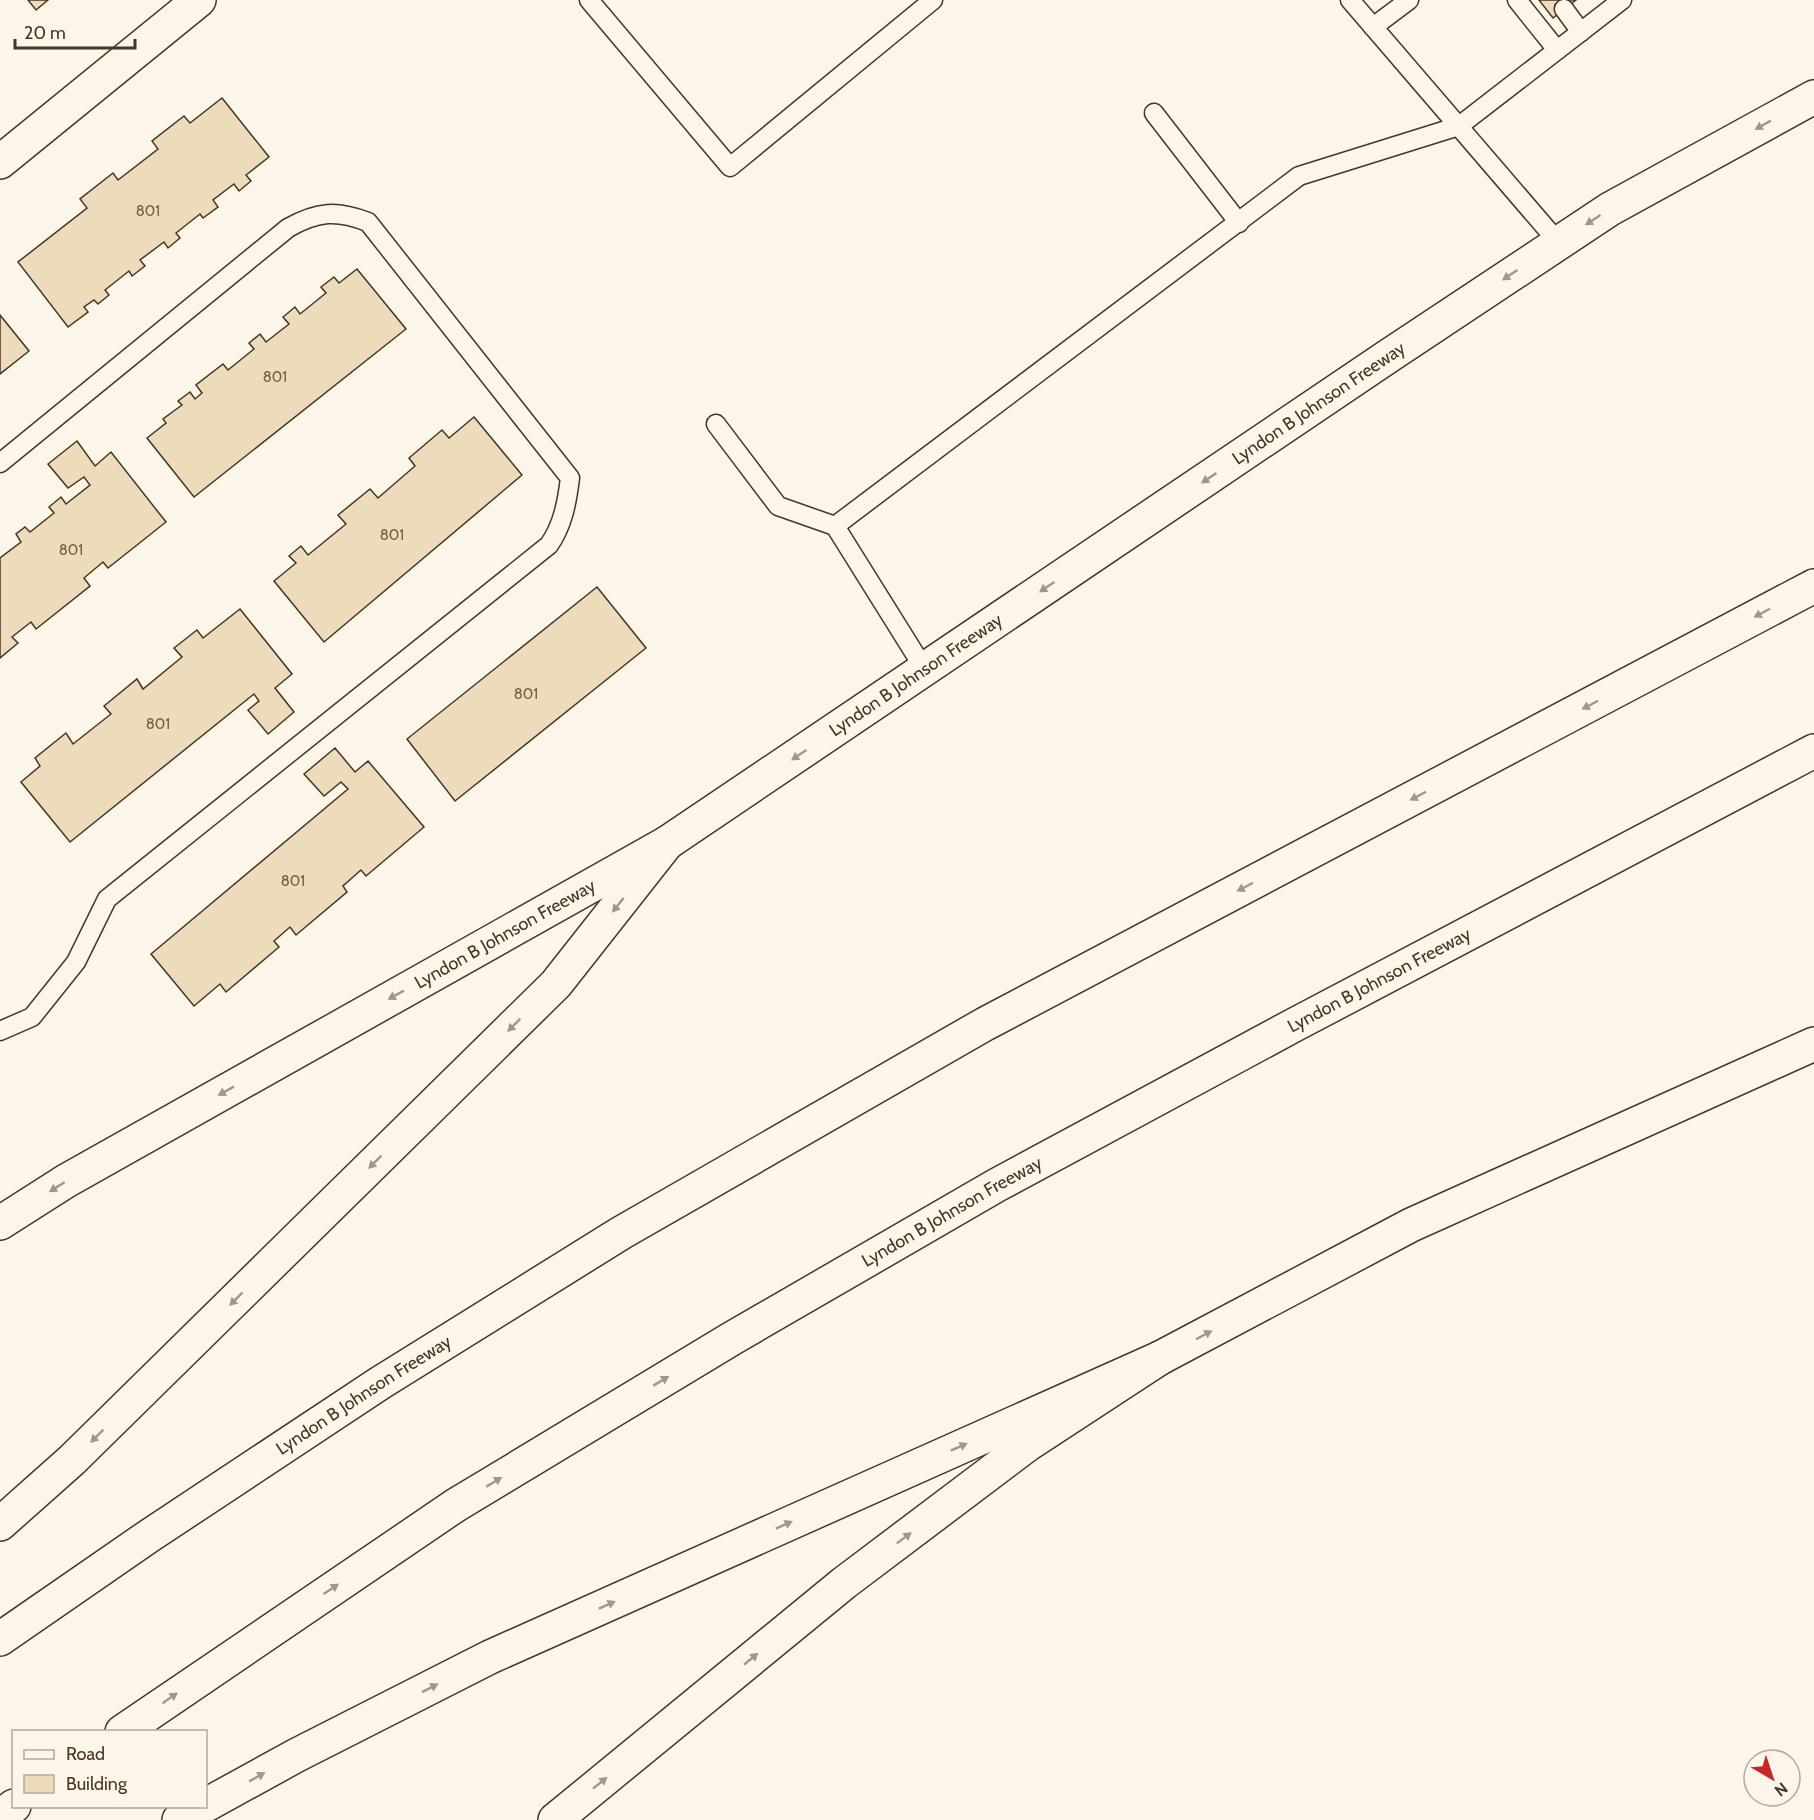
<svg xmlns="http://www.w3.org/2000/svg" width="1814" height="1820" viewBox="0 0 1814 1820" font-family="Cabin,sans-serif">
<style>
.building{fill:#ecdcbc;stroke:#4a3520;stroke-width:1.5}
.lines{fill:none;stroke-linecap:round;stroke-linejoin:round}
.service-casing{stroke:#4a3520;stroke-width:21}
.tertiary-casing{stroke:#4a3520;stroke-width:36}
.secondary-casing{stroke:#4a3520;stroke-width:36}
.motorway-casing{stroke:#4a3520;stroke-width:36}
.service{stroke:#fbf6e9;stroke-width:18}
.tertiary{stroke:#fbf6e9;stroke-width:33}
.secondary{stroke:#fbf6e9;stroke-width:33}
.motorway{stroke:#fbf6e9;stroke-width:33}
.oneway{fill:#a29684}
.labels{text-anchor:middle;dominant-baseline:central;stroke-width:4.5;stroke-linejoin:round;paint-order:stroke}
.number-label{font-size:15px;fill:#725f47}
.street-label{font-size:18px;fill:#4a3520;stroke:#fbf6e9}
</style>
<rect width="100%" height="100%" fill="#fbf6e9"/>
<g class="building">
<polygon points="28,0 48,0 36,10"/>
<polygon points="1539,0 1576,0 1553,18"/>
<polygon points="222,98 269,157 246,175 251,181 239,191 234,184 213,200 218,207 203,218 200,214 176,233 180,238 168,248 164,242 140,260 145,266 132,276 129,271 105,290 109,295 98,304 94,300 84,307 88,312 68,327 18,262 87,208 80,199 113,173 118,180 158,149 152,141 184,116 190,123"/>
<polygon points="357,269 406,329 194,497 147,438 166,423 163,419 182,405 178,401 190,392 195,399 202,393 196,385 223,364 228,370 254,349 249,343 260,334 266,342 289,324 283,317 295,307 300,314 326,293 321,287 334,277 339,283"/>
<polygon points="0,315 29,351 0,374"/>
<polygon points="474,417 522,475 324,642 274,581 296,563 289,556 301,546 308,555 346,524 338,515 370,489 378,498 415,466 409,458 442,430 449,438"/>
<polygon points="77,441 95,466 111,452 166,522 108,568 103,562 84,578 90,586 36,629 31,622 12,637 18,643 0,658 0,558 21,542 16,534 25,527 30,532 54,513 49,507 61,497 66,504 90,485 84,477 68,488 48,464"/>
<polygon points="597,587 646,648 455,801 407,739"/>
<polygon points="240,609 292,674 275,688 294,712 268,734 248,710 259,701 254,694 70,842 21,782 40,766 35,758 66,733 73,744 111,714 104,706 137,679 143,689 182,657 174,648 197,630 203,638"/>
<polygon points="335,748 355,772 368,761 424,827 366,876 361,870 343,886 347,892 296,935 290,927 274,941 279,947 226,992 220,984 194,1006 151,954 348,789 341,782 324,796 304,774"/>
</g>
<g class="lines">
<defs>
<g id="service">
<polyline points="589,0 730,167 933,0"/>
<polyline points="1350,0 1558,242"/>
<polyline points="1517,0 1557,50"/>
<polyline points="1564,9 1581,32"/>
<polyline points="1373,27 1409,0"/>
<polyline points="1154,113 1239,223"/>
<polyline points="716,424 778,506 835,526"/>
<path d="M 0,463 L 288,228 C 318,211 337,210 368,222 L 570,478 C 567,502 563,525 549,545 L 107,899 L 76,962 L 32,1017 L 0,1031"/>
<polyline points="925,670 835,526 1299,176 1459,126 1622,0"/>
</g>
<polyline id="tertiary" points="0,162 199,0"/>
<g id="secondary">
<path id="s1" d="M 0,1223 L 66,1181 L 667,843 L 1387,357 L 1610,209 L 1814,97"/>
<polyline points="555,1820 844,1583 1027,1445 1160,1358 1411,1225 1814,1044"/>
</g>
<g id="motorway">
<polyline points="0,1524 72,1460 556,984 667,843"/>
<path id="s2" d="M 0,1639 L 149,1536 L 380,1383 L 621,1233 L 985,1024 L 1814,586"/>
<path id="s3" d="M 122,1732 L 456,1505 L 731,1339 L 997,1185 L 1296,1024 L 1814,751"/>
<polyline points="206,1805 297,1755 490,1657 1160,1358"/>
<polyline points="0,1816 14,1806"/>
<polyline points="179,1820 203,1806"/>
</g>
</defs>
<use href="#service" class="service-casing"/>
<use href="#tertiary" class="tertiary-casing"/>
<use href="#secondary" class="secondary-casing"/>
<use href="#motorway" class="motorway-casing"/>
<use href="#service" class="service"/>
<use href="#tertiary" class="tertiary"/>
<use href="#secondary" class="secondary"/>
<use href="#motorway" class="motorway"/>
</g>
<defs><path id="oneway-solid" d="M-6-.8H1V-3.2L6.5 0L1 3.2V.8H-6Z" transform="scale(1.5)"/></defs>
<g class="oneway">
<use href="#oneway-solid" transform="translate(1763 125) rotate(151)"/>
<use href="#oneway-solid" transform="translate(1593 220) rotate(147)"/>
<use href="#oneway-solid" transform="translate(1510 275) rotate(146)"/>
<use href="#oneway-solid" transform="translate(1209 478) rotate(146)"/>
<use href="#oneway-solid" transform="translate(1047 587) rotate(146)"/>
<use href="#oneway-solid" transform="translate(1762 613) rotate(152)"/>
<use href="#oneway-solid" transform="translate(1590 705) rotate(152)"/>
<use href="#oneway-solid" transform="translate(799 755) rotate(146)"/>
<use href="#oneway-solid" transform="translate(1418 796) rotate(152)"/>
<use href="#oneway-solid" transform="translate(1245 887) rotate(152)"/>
<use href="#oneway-solid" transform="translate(618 905) rotate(128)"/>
<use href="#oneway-solid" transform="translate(396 995) rotate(151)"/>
<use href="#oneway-solid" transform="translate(514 1025) rotate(135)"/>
<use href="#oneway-solid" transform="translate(226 1091) rotate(151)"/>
<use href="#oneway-solid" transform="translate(375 1162) rotate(135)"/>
<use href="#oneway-solid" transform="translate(57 1187) rotate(148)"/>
<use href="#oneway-solid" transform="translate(236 1299) rotate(135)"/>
<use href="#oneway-solid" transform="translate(1204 1335) rotate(-28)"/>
<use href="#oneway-solid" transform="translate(661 1381) rotate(-31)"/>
<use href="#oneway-solid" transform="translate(97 1436) rotate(135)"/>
<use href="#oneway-solid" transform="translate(959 1447) rotate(-24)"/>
<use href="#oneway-solid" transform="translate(494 1482) rotate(-31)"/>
<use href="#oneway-solid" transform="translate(784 1525) rotate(-24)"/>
<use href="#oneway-solid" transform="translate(904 1538) rotate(-37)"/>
<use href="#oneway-solid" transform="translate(331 1589) rotate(-34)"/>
<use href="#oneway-solid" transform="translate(607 1605) rotate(-24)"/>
<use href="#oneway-solid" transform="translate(751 1659) rotate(-39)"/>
<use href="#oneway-solid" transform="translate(430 1688) rotate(-27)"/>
<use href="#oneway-solid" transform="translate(170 1698) rotate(-35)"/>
<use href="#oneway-solid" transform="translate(257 1777) rotate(-29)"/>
<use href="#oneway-solid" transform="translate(600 1783) rotate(-39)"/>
</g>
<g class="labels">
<g class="number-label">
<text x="148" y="211">801</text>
<text x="275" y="377">801</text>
<text x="392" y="535">801</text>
<text x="71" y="550">801</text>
<text x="526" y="694">801</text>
<text x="158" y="724">801</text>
<text x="293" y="881">801</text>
</g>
<g class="street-label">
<text stroke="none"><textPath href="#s1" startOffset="1554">Lyndon B Johnson Freeway</textPath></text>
<text stroke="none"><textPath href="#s1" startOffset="1068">Lyndon B Johnson Freeway</textPath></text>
<text stroke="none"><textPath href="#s1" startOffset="582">Lyndon B Johnson Freeway</textPath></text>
<text stroke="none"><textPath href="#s3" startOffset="1466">Lyndon B Johnson Freeway</textPath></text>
<text stroke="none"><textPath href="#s3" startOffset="980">Lyndon B Johnson Freeway</textPath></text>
<text stroke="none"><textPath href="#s2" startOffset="438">Lyndon B Johnson Freeway</textPath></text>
</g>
</g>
<rect x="12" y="1730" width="195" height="78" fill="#fbf6e9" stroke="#b4a999" stroke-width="1.5"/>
<rect x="24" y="1750" width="30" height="9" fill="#fbf6e9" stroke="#b4a999" stroke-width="1.5"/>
<text x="66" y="1760" font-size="18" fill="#4a3520">Road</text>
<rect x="24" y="1775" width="30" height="18" fill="#ecdcbc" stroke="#b4a999" stroke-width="1.5"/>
<text x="66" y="1790" font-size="18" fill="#4a3520">Building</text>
<g transform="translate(1772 1778) rotate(141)"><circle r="28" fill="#fbf6e9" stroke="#b4a999" stroke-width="1.5"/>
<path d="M0-4.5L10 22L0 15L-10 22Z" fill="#c62828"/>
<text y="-9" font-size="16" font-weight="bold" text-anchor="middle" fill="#4a3520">N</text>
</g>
<path d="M15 39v9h120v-9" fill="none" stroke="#4a3520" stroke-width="3"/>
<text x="24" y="39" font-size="18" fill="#4a3520" stroke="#fbf6e9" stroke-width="4.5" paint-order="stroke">20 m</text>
</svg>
